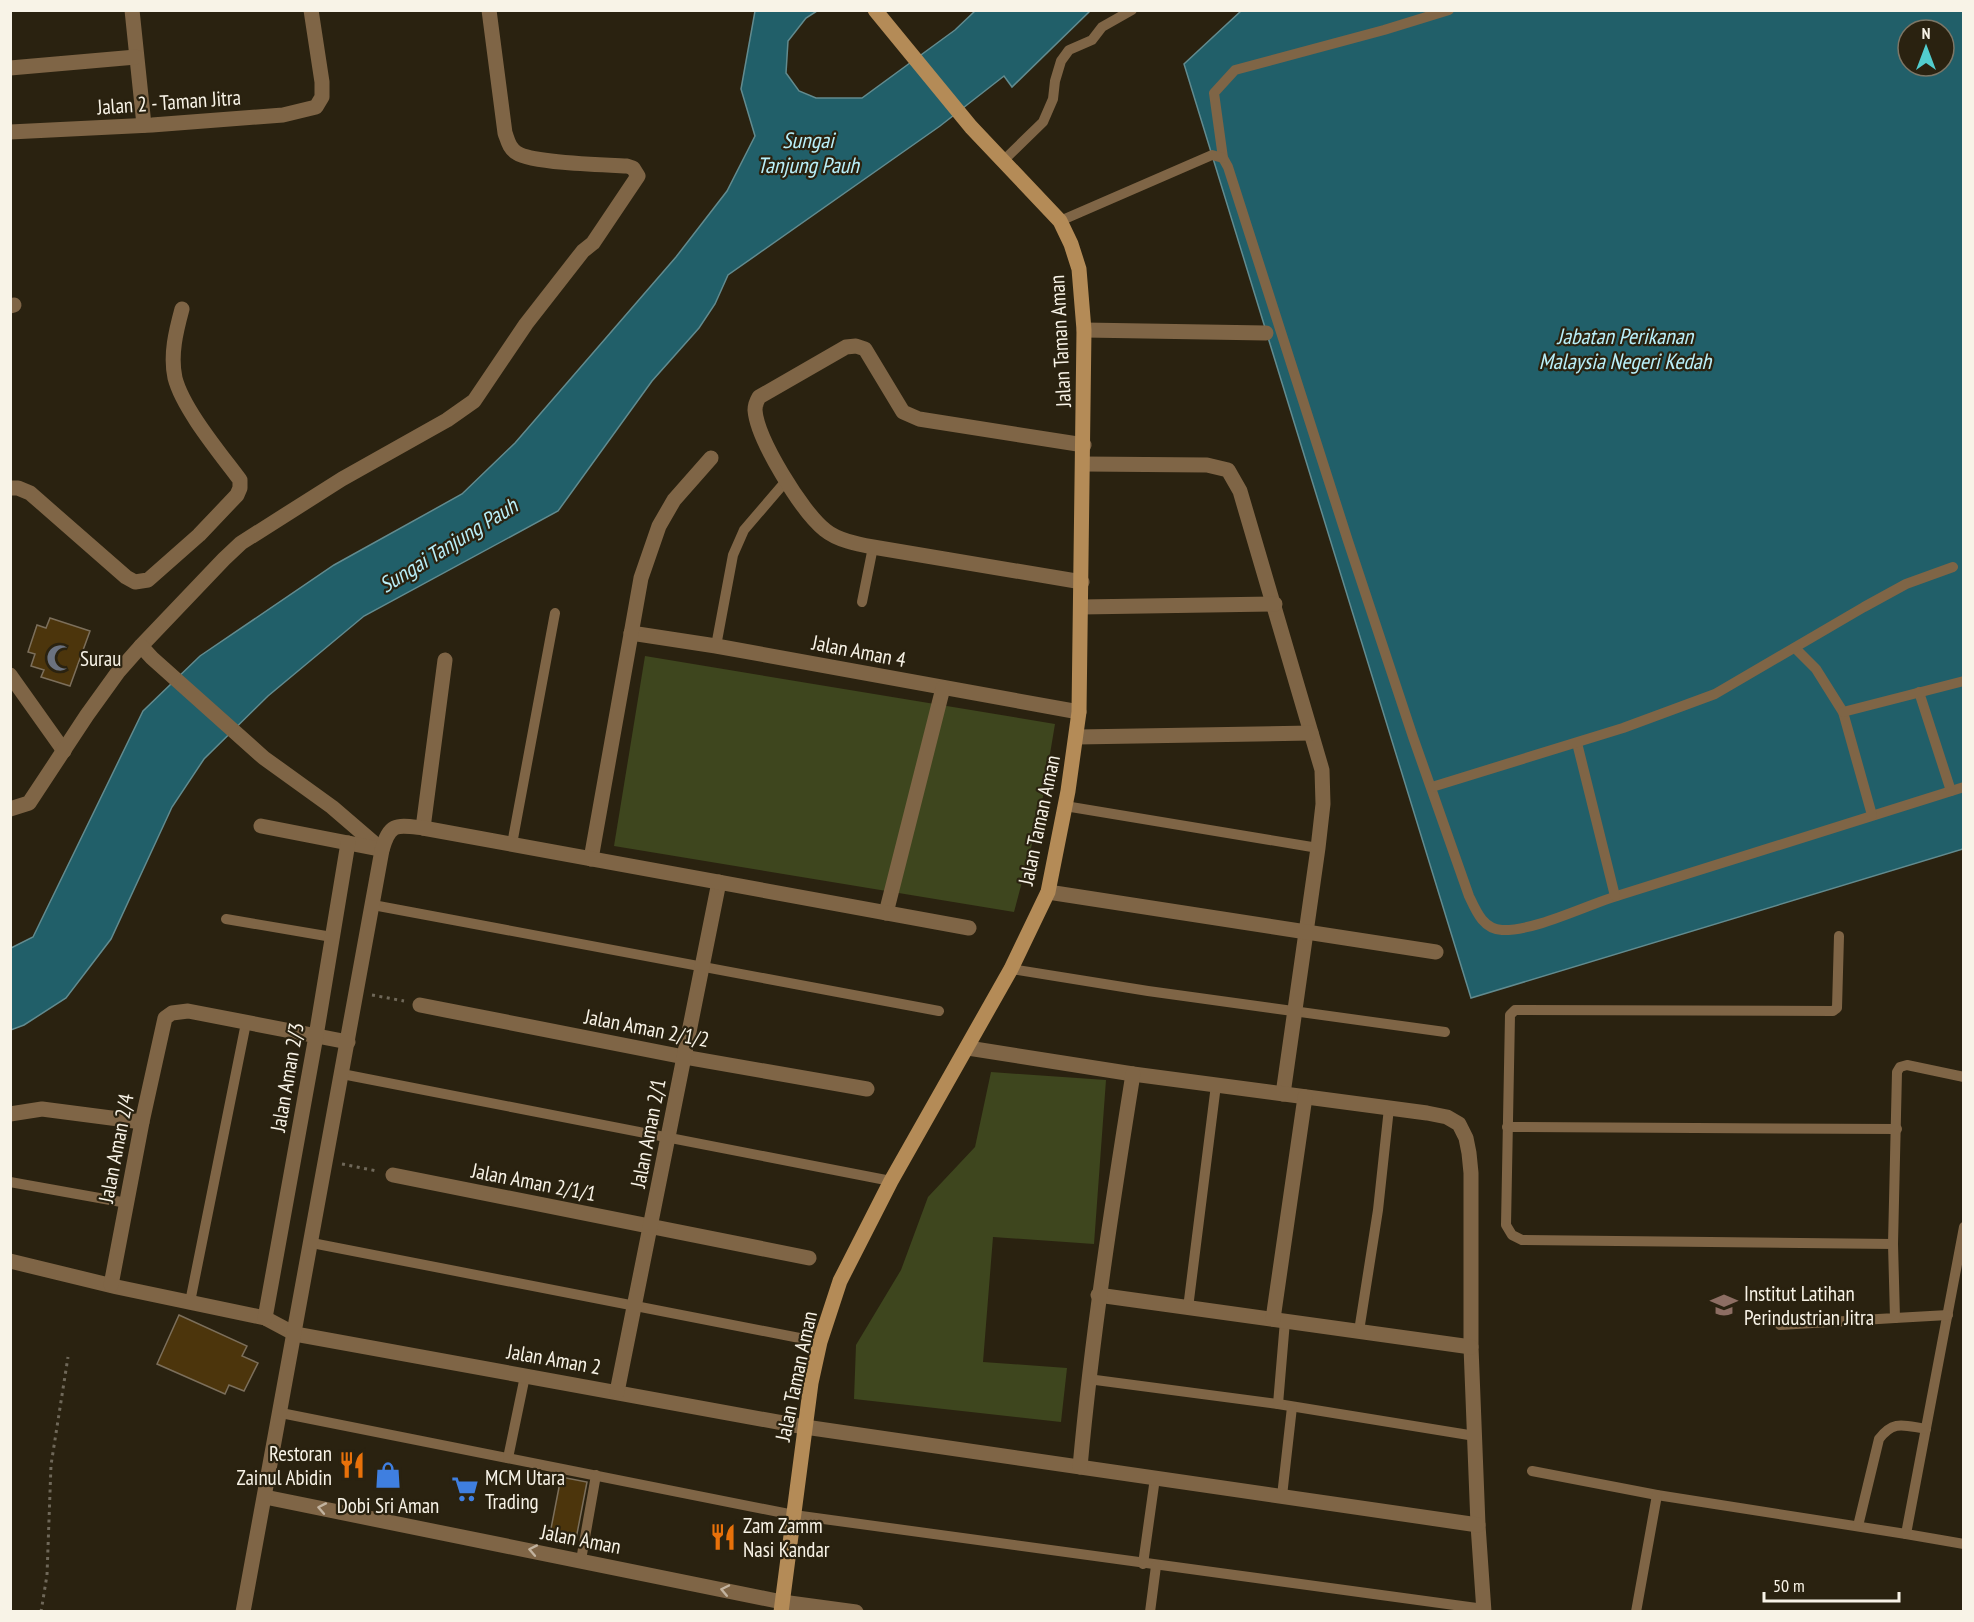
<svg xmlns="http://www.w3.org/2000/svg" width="1974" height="1622" viewBox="0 0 1974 1622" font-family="'PT Sans Narrow',sans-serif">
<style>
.green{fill:#3e461e}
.water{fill:#215f69;stroke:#628b8f;stroke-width:1.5;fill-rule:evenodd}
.building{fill:#4c350c;stroke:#7c6f5b;stroke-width:1.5}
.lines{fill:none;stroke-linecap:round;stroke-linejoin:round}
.path{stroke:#6f6859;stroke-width:3;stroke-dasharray:3 4.5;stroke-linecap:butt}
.lane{stroke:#7f6546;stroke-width:10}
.street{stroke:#7f6546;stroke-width:15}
.secondary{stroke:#b48b57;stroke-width:15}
.oneway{stroke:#c2b39f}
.labels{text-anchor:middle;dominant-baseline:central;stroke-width:4.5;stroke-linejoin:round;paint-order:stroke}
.street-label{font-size:21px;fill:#f8f3e7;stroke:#2a2210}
.poi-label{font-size:21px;fill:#f8f3e7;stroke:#2a2210;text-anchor:start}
.water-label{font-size:22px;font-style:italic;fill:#b9eff9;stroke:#2a2210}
</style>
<rect width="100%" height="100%" fill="#2a2210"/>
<g class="green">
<polygon points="645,656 1055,724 1040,814 1014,912 614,846"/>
<polygon points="991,1072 1106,1080 1094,1244 993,1237 983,1362 1067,1368 1061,1422 854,1399 856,1345 901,1270 928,1197 975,1147"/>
</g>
<g class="water">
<polygon points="755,11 817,11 806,18 788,41 786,73 799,91 816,98 862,98 955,30 975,11 1090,11 1012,87 1004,76 940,126 728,275 715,304 699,328 652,381 558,511 364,616 268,696 204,759 172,807 111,939 66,998 24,1025 11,1030 11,948 33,937 143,711 200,656 334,565 462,494 515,443 676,257 727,191 755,136 741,89"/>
<path d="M 1241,11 L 1963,11 L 1963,849 L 1471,998 L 1184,64 ZM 1908,30 L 1944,30 L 1944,66 L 1908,66 Z"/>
</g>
<g class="building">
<polygon points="50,618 90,631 70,686 41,677 44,670 31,666 35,654 28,652 37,625 46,628"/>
<polygon points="179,1315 247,1346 242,1356 258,1363 244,1391 229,1385 225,1394 157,1364"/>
<polygon points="561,1477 587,1482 575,1544 549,1539"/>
</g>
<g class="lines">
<g class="path">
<polyline points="372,995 404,1001"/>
<polyline points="342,1164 377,1171"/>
<polyline points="41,1612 47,1575 51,1465 68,1357"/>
</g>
<g class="lane">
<path d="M 1449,10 L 1384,30 L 1235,70 L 1214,93 L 1223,158 L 1228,167 L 1348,541 L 1413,737 L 1469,896 C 1476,911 1483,929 1502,930 C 1536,931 1586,905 1620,895 C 1734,859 1849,823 1964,787"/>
<polyline points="1004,160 1043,122 1053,99 1055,81 1061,61 1069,50 1092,40 1102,27 1132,10"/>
<polyline points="1060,221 1212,155 1223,158"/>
<polyline points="862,602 873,547"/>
<polyline points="716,646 733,555 744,530 786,481"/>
<polyline points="1795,648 1816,669 1843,712 1872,815"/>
<polyline points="1919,692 1951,791"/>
<polyline points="1843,712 1964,681"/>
<polyline points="1577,743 1615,896"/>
<polyline points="1432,787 1623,728 1715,694 1864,607 1906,584 1953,567"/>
<polyline points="1065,806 1318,848"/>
<polyline points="512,844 555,613"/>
<polyline points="373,905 939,1011"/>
<polyline points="226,919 332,937"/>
<polyline points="1839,936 1837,1008 1833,1011 1515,1010 1510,1015 1506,1225 1512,1235 1522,1240 1893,1244"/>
<polyline points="1011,969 1148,991 1445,1032"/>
<polyline points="342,1074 891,1181"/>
<polyline points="1507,1127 1897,1129"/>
<polyline points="10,1182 127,1203"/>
<polyline points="1964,1227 1906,1534 1964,1544"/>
<polyline points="312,1243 820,1342"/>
<polyline points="190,1302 246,1023"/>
<polyline points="1188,1308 1216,1085"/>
<polyline points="1895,1318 1948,1315"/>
<polyline points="1780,1325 1895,1318 1893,1244 1897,1072 1900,1067 1907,1065 1964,1077"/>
<polyline points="1359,1331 1378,1210 1389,1108"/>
<polyline points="1088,1379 1278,1404 1475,1436"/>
<polyline points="1278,1404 1285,1321"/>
<polyline points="281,1413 794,1515 1484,1609"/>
<polyline points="508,1458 525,1376"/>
<polyline points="1532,1471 1657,1495 1906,1534"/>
<polyline points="1282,1496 1292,1407"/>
<path d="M 1858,1526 L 1879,1439 C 1894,1419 1905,1426 1926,1429"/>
<polyline points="581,1560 596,1475"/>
<polyline points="1143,1564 1155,1478"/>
<polyline points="1150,1612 1156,1566"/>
<polyline points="1636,1612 1657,1495"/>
</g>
<g class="street">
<polyline points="132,10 144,125"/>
<polyline points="10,68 136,57"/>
<polyline points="10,132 152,125 283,115 316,107 322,97 322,82 311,10"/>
<polyline points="10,306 14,305"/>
<polyline points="1084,330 1266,333"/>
<polyline points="1084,464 1207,465 1228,470 1240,491 1322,770 1323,804 1318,848 1283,1094"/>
<path d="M 10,488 L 18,488 L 30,493 L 126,577 L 135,582 L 148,580 L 199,535 L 237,495 L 240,488 L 240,480 C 220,453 183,409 175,378 C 170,355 176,331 182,309"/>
<path d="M 1082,582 L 873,547 C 857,544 837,540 825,530 C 802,512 757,439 755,410 C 755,405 756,402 759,397 L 846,347 L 856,346 L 865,349 L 903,412 L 919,419 L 1084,445"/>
<polyline points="1081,607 1275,604"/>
<polyline points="631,633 716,646 1079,712"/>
<path d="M 141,646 L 224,559 L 241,543 L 342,479 L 447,420 L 474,401 L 526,324 L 583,251 L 593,243 L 638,176 L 633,168 L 627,166 C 604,165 532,163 517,153 C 509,148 508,141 505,133 L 489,10"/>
<polyline points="10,675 64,751"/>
<polyline points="1077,737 1311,733"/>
<polyline points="10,809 29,803 87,715 118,672 141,646 152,658 264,758 332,807 382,850"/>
<polyline points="261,826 379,849"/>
<polyline points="423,828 445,660"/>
<polyline points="591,859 641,578 659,526 674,500 711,458"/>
<polyline points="1048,892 1436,952"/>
<polyline points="886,913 943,688"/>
<polyline points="420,1005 684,1057 867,1089"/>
<polyline points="968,1048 1133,1074 1427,1113 1447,1117 1459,1124 1466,1138 1469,1153 1471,1173 1471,1347 1478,1525 1484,1612"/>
<polyline points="10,1114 42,1109 142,1122"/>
<polyline points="393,1175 809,1258"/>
<polyline points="10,1261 117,1287 265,1318 295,1334 805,1427 1478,1525"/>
<polyline points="111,1285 142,1122 165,1018 172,1013 188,1011 348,1042"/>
<polyline points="1098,1295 1471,1347"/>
<polyline points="265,1318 316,1036 348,843"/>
<polyline points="1273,1319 1305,1097"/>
<polyline points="617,1392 719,882"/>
<path d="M 1080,1467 C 1092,1335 1112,1205 1133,1074"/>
<polyline points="265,1497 782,1602 856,1612"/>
<path d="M 243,1612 L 382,850 C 390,822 397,825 423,828 L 969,928"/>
</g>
<polyline class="secondary" points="781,1612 811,1383 820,1342 840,1281 891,1181 1011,969 1048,892 1068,791 1079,712 1084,330 1079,269 1071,244 1060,221 971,127 875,10"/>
</g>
<defs><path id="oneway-chevron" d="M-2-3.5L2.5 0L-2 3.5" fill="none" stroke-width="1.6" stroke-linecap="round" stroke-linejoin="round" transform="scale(1.5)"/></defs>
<g class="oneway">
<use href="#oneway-chevron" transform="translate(322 1508) rotate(-169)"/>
<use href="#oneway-chevron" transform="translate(533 1550) rotate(-169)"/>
<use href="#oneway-chevron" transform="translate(725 1590) rotate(-168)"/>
</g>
<defs>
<symbol id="mosque-bare" viewBox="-9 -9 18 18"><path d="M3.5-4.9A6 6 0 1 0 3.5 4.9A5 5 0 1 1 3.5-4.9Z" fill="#6b7280" stroke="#2a2210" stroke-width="2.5" paint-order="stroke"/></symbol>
<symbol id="university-bare" viewBox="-9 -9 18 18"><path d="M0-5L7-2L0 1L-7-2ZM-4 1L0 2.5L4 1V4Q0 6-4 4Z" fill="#8d6e63" stroke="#2a2210" stroke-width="2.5" paint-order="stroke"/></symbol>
<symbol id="restaurant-bare" viewBox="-9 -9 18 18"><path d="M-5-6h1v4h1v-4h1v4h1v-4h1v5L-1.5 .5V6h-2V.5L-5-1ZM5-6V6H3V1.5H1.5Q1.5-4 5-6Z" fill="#e8710a" stroke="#2a2210" stroke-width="2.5" paint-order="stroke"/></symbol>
<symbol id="shop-bare" viewBox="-9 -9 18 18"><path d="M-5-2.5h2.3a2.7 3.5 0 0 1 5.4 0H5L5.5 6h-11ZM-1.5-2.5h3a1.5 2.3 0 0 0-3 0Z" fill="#3f7fe0" stroke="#2a2210" stroke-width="2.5" paint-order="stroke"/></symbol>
<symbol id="supermarket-bare" viewBox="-9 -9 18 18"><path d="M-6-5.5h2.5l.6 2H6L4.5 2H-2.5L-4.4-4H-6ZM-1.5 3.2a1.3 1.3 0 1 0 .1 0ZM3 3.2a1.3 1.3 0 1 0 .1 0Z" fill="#3f7fe0" stroke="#2a2210" stroke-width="2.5" paint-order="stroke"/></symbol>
</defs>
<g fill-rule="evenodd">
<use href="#mosque-bare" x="41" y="639" width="38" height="38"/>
<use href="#university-bare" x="1705" y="1286" width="38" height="38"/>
<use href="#restaurant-bare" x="333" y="1446" width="38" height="38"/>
<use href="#shop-bare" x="369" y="1456" width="38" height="38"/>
<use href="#supermarket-bare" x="446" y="1470" width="38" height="38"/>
<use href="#restaurant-bare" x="704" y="1518" width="38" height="38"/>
</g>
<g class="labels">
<g class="street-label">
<text transform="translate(169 102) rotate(-4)">Jalan 2 - Taman Jitra</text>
<text transform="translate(1060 341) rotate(-93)">Jalan Taman Aman</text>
<text transform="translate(859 651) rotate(11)">Jalan Aman 4</text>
<text transform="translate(1039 820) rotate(-78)">Jalan Taman Aman</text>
<text transform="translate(647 1028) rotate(11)">Jalan Aman 2/1/2</text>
<text transform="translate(287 1077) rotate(-80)">Jalan Aman 2/3</text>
<text transform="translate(648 1133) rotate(-79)">Jalan Aman 2/1</text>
<text transform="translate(116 1148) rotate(-79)">Jalan Aman 2/4</text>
<text transform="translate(534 1182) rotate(11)">Jalan Aman 2/1/1</text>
<text transform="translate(554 1359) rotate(10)">Jalan Aman 2</text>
<text transform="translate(796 1376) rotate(-78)">Jalan Taman Aman</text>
<text transform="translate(581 1539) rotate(11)">Jalan Aman</text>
</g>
<g class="poi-label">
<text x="80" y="658">Surau</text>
<text x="1744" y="1293">Institut Latihan<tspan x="1744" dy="24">Perindustrian Jitra</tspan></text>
<text x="332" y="1453" text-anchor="end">Restoran<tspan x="332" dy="24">Zainul Abidin</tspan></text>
<text x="485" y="1477">MCM Utara<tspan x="485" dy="24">Trading</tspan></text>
<text x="388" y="1505" text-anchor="middle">Dobi Sri Aman</text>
<text x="743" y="1525">Zam Zamm<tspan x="743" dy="24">Nasi Kandar</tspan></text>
</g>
<g class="water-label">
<text x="808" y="140">Sungai<tspan x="808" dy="25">Tanjung Pauh</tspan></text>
<text x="1625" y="336">Jabatan Perikanan<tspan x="1625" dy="25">Malaysia Negeri Kedah</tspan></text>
<text transform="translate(448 545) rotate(-32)">Sungai Tanjung Pauh</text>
</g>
</g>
<rect width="1974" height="1622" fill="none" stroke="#f8f3e7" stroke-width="24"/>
<g transform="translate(1926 48)"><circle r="28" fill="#2a2210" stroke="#7c7666" stroke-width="1.5"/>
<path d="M0-4.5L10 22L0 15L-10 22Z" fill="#52cdce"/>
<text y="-9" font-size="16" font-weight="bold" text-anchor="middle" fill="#f8f3e7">N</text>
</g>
<path d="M1764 1592v9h135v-9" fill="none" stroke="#f8f3e7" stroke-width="3"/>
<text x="1773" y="1592" font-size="18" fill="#f8f3e7" stroke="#2a2210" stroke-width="4.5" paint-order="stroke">50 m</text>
</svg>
